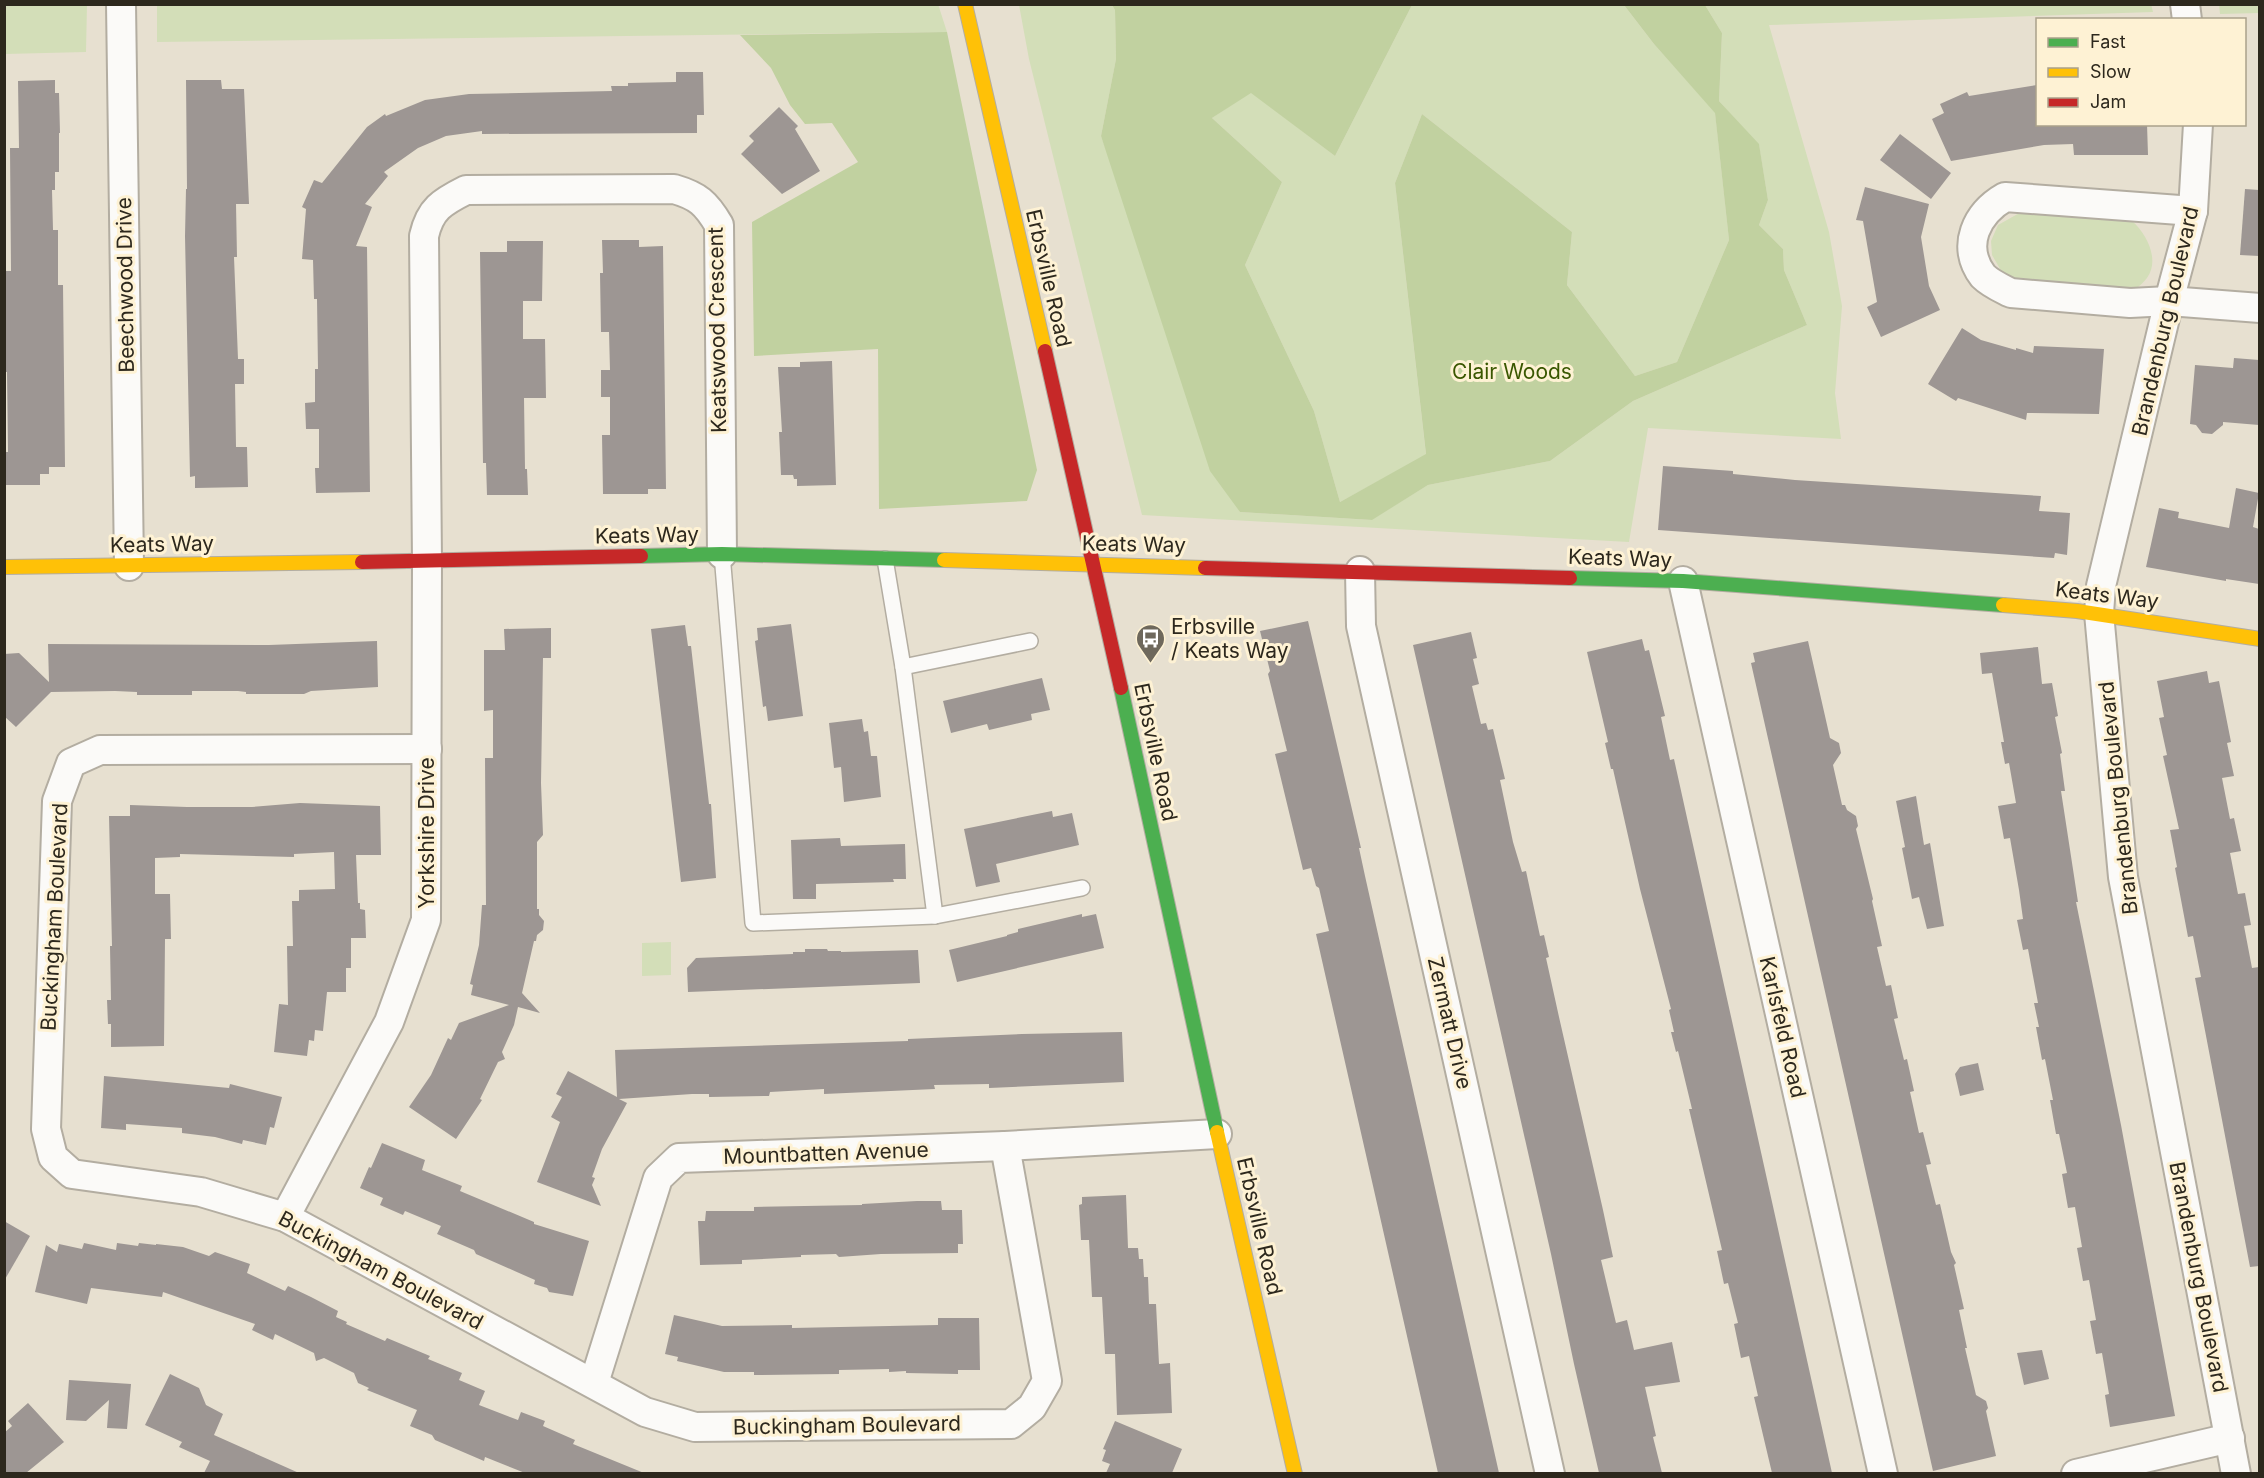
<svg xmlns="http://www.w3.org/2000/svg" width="2264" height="1478" viewBox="0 0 2264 1478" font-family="Inter,sans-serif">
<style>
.green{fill:#d3deb8}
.forest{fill:#c1d1a0}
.building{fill:#9d9693}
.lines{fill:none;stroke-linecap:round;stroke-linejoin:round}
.lane-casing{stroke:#b3ada1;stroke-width:18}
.street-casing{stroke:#b3ada1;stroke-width:32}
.fast-casing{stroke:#b3ada1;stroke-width:16}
.slow-casing{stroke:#b3ada1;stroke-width:16}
.jam-casing{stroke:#b3ada1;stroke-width:16}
.lane{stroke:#fbfaf8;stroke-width:15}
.street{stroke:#fbfaf8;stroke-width:28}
.fast{stroke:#4caf50;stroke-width:14}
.slow{stroke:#ffc107;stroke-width:14}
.jam{stroke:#c62828;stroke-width:14}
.labels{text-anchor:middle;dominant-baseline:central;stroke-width:6;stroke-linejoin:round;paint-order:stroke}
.street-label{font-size:21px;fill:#2d281d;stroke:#fef2d4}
.park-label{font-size:21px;fill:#3a5700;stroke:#fef2d4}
.poi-label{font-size:21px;fill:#2d281d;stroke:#fef2d4;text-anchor:start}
</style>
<rect width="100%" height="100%" fill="#e7e0d0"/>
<g class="green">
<polygon points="938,4 947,32 157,42 157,4"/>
<polygon points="2151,4 2153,12 1769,25 1829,232 1842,306 1835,393 1841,439 1648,428 1629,542 1142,515 1029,59 1019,5 1112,5 1115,10 1116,59 1101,136 1240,512 1371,520 1428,485 1550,461 1633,401 1807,325 1784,270 1783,249 1759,225 1768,200 1759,145 1719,101 1722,33 1705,5"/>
<polygon points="4,5 87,5 86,52 5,54"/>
<polygon points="1412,5 1624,5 1654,44 1715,112 1729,240 1677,362 1635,376 1567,285 1572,232 1422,114 1395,183 1426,455 1340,502 1314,411 1245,265 1282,182 1212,118 1251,92 1335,156"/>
<polygon points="2219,5 2259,5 2259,13 2220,14"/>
<path d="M 2023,211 L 2132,221 C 2147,234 2160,260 2147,278 C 2144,282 2139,286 2136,289 L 2119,290 L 2017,282 L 2003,274 L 1992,255 L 1991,241 L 1998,225 Z"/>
<polygon points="671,942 671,975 642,976 642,943"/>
</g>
<g class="forest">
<polygon points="1112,5 1412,5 1335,156 1251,93 1212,118 1282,182 1245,265 1314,411 1340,502 1426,454 1395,183 1422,114 1572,232 1567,285 1635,376 1677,362 1729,240 1715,113 1654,44 1624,5 1705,5 1722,33 1719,101 1759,144 1768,200 1759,225 1783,249 1784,270 1807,325 1633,401 1550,461 1428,485 1372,520 1240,512 1210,471 1101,136 1116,59 1115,10"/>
<polygon points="947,32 1037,470 1027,501 879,509 878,349 754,356 752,222 858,162 832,123 805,124 790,105 771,68 740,35"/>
</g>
<g class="building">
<polygon points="676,72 703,72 704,115 697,115 697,133 482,134 482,131 446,136 418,148 384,172 388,176 365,204 372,207 356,246 367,247 370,492 316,493 315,468 319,468 319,429 306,429 305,403 315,402 315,369 318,369 317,299 314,299 313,260 302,259 306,209 302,207 314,180 322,183 367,127 385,114 386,116 425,100 469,94 612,91 611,86 628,86 628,83 676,82"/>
<polygon points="55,80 55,93 59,93 60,133 59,133 59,172 55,172 55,190 52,190 53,230 58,230 58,285 63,285 65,467 49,467 49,474 40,474 40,485 4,485 4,452 8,452 7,372 4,372 4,271 11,271 10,148 19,148 18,81"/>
<polygon points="186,80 221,80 222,89 244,89 249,204 236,204 237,257 234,257 238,359 244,359 244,384 235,384 236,447 247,447 248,487 195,488 195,476 190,477 185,236 186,189 187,189"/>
<polygon points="2037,85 2037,124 2147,124 2148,155 2074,155 2073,144 2044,145 1951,161 1932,119 1944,113 1940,104 1967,92 1969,96"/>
<polygon points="779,107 798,126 795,129 820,171 782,194 741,154 754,141 749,136"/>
<polygon points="1900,134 1951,173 1931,199 1880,160"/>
<polygon points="1865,187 1929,204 1921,237 1929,286 1940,310 1881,337 1867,307 1877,302 1863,221 1856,220"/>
<polygon points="2245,189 2259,190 2259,256 2240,255"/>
<polygon points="602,240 639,240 639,247 663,246 666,489 648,489 648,494 603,494 602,435 610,435 610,397 601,397 601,370 610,370 609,332 601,332 600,273 603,273"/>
<polygon points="507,241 543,241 542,301 523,301 523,339 545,339 546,398 524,398 525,469 527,469 528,495 487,495 486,463 483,463 480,252 507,252"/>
<polygon points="1962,328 1981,340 2016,350 2016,348 2033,353 2034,346 2104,349 2099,414 2027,413 2026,420 1958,398 1956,401 1928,384"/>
<polygon points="2234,358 2259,360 2259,425 2223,422 2223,425 2212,434 2202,433 2196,425 2190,424 2195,365 2233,368"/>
<polygon points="832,361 836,485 797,486 797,479 794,479 793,475 781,475 779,432 782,432 778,367 800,367 800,362"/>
<polygon points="1663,466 1733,471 1733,474 1795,480 2041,496 2039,511 2070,513 2067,555 2055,553 2054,558 1658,530"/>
<polygon points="2236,488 2259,493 2253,527 2259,529 2259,584 2226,579 2226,581 2146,567 2159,508 2179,512 2178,518 2229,528"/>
<polygon points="1308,621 1361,848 1359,848 1365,876 1499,1473 1438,1473 1316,934 1329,931 1319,888 1316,886 1311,868 1303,870 1275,754 1287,751 1268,674 1270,671 1260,631"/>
<polygon points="791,624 803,716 768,721 766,706 763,707 755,641 758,640 757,628"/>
<polygon points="685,625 688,646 691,646 709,804 711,804 716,878 681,882 651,629"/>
<polygon points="551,628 551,658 543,658 541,783 543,835 537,842 537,909 539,909 539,915 544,921 543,930 537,935 536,941 534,941 522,993 540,1013 518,1007 514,1025 502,1052 505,1059 498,1062 480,1099 482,1100 456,1139 409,1107 431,1075 448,1038 451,1040 459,1023 509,1005 471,995 473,985 470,984 479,945 482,905 486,905 485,758 493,758 493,710 484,711 484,650 505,650 504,629"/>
<polygon points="1471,632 1477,658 1473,659 1479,684 1472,686 1481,724 1486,723 1488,730 1493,729 1505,779 1500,780 1513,842 1522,872 1526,871 1540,936 1544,935 1549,957 1546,958 1559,1017 1603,1210 1613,1257 1601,1260 1616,1323 1627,1320 1634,1350 1672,1342 1680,1382 1645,1387 1656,1436 1653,1437 1662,1473 1599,1473 1574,1364 1551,1254 1413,645"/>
<polygon points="1642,639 1645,651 1649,650 1665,716 1661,717 1670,760 1674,759 1832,1473 1772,1473 1754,1397 1758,1396 1749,1356 1741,1358 1734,1324 1738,1323 1728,1283 1724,1284 1717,1251 1722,1250 1689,1109 1692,1109 1678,1051 1676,1052 1671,1032 1674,1032 1669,1010 1671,1009 1640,889 1613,769 1611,769 1605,743 1608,742 1587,652"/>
<polygon points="377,641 378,687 311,691 304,694 246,694 246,692 238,691 192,691 192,695 137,695 137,692 115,691 51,692 16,727 4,716 4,654 19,653 49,682 48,644 269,645"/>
<polygon points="1808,641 1830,738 1839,743 1841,753 1833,765 1842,805 1845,805 1847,810 1856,816 1858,826 1856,829 1873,899 1872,901 1882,946 1877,947 1886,986 1891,985 1898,1018 1894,1019 1904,1060 1907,1059 1914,1091 1910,1092 1919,1133 1923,1132 1931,1164 1926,1165 1936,1205 1940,1204 1951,1252 1956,1263 1954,1265 1964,1309 1959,1310 1967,1348 1965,1348 1976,1395 1986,1401 1988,1408 1986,1411 1996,1456 1933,1471 1751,663 1755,662 1753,653"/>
<polygon points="2038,647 2042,684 2052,683 2058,716 2055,717 2062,753 2060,754 2065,791 2061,791 2078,902 2076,902 2121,1125 2175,1416 2110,1427 2105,1395 2109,1394 2102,1353 2096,1354 2090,1321 2096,1320 2089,1280 2083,1281 2077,1248 2082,1247 2075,1207 2068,1208 2062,1174 2067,1173 2059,1134 2056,1134 2050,1100 2053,1100 2045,1059 2042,1060 2036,1027 2039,1027 2034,1003 2038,1003 2028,949 2023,950 2017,920 2023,919 2019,890 2010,838 2004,839 1998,806 2016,803 2009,763 2005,764 2001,742 2004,742 1992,673 1982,674 1980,653"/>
<polygon points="2207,671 2209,683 2219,681 2231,742 2227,743 2234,776 2222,778 2230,819 2234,818 2241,851 2230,853 2238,894 2245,893 2251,925 2244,926 2252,968 2259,967 2259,1266 2250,1267 2195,978 2201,977 2193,936 2188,937 2175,868 2177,867 2170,830 2179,829 2163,756 2167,755 2159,718 2164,717 2157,681"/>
<polygon points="1042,678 1050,710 1031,714 1032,720 989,730 987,724 951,733 943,701"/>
<polygon points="862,719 864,732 868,731 871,756 877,756 881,797 844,802 841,767 834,768 829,723"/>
<polygon points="1916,796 1924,845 1930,843 1944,926 1927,929 1919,897 1912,899 1902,848 1905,847 1896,801"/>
<polygon points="300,803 380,806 381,855 356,855 358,903 360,903 360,909 365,910 366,938 351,938 351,968 346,968 346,992 327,992 323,1031 315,1030 314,1041 309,1040 307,1056 274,1052 279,1004 288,1005 287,946 293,946 292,901 299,901 299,890 335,889 334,852 294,854 294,857 180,854 180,857 155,858 155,894 170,894 171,939 165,939 164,1046 111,1047 111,1024 108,1024 107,1000 111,1000 110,946 112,946 109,816 130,816 130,805 187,807 252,807"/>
<polygon points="1052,811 1053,817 1072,813 1079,845 996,864 1000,882 976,887 964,829"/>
<polygon points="840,838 841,846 905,844 906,879 893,879 894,882 816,884 816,899 793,899 791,840"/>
<polygon points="1082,914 1082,917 1096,914 1104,948 957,982 949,950 1007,936 1007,935 1018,932 1018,929"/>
<polygon points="805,949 827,949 828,951 841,951 841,952 918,950 920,983 688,992 687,968 696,958 793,954 793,952 805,952"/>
<polygon points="1122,1032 1124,1082 989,1088 989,1084 934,1085 935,1089 824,1094 824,1089 770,1092 769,1096 709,1097 709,1094 692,1094 619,1099 627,1103 602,1149 592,1177 595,1178 592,1185 601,1206 537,1182 560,1122 551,1117 562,1097 556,1094 568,1071 617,1097 615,1050 908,1041 908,1039 1022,1034"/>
<polygon points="1978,1063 1984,1090 1960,1096 1955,1074 1960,1067"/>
<polygon points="104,1076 229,1088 230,1084 282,1097 274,1128 270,1127 266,1145 243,1140 242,1144 215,1137 182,1133 182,1128 126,1124 126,1130 101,1128"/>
<polygon points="382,1143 425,1160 422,1170 462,1186 460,1191 534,1222 534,1224 589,1241 573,1296 549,1292 547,1288 534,1284 535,1280 476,1254 474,1250 437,1234 441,1226 405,1211 403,1215 380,1205 383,1198 360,1188 369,1167 371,1168"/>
<polygon points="1126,1195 1128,1248 1138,1248 1139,1259 1143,1259 1144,1277 1148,1277 1149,1304 1156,1304 1159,1364 1170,1363 1172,1413 1117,1415 1115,1354 1105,1354 1102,1297 1092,1297 1089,1240 1081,1240 1079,1205 1082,1204 1082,1197"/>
<polygon points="917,1201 941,1201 942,1210 962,1210 963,1244 958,1244 958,1253 881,1254 839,1257 836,1254 801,1255 801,1257 742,1260 742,1264 700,1265 698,1221 705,1221 706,1211 754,1211 754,1207 862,1205 862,1204"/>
<polygon points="4,1221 30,1236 4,1281"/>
<polygon points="84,1243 116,1250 117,1243 138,1246 139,1243 156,1245 156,1244 183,1247 209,1256 215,1252 250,1264 247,1273 285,1291 288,1286 311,1297 338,1311 336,1317 347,1322 346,1324 385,1341 387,1338 430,1356 428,1359 462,1373 459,1380 485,1391 479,1405 518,1420 521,1412 545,1421 543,1426 575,1440 573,1444 644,1473 525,1473 485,1457 484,1461 435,1440 432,1435 410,1426 417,1410 367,1390 369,1388 358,1383 354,1373 324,1358 316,1361 314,1353 275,1334 273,1340 252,1330 255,1324 163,1292 162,1297 91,1288 87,1304 35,1292 46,1245 57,1252 59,1244 82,1249"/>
<polygon points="674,1315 722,1326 792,1325 792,1328 938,1325 938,1318 979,1318 980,1370 958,1370 958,1374 906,1373 906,1371 889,1372 889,1369 839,1370 839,1374 754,1375 754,1372 724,1372 677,1361 678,1357 665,1354"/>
<polygon points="2042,1350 2049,1379 2024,1385 2017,1353"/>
<polygon points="170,1374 199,1388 206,1405 223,1414 214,1435 299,1473 204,1473 210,1461 179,1447 182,1442 145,1425"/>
<polygon points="69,1380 131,1384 127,1429 107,1428 109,1400 86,1421 66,1420"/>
<polygon points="28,1403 64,1442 26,1473 4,1473 4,1433 12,1426 8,1421"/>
<polygon points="1115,1421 1182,1449 1172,1473 1106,1473 1110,1464 1102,1461 1106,1450 1103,1449"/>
</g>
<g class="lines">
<defs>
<g id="lane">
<polyline points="722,554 753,923 935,916 1082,888"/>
<polyline points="885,559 903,667 935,916"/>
<polyline points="903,667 1030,641"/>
</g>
<g id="street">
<polyline points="121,4 129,566"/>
<polyline points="2185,4 2187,20"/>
<polyline points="2198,124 2193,211 2169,301 2101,586 2099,613 2123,877 2236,1474"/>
<path d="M 2193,211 L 2005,197 C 1977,213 1960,246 1983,276 C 1991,284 2001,288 2011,293 L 2130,303 L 2169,301 L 2260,308"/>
<polyline points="1360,571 1361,626 1550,1474"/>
<polyline points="1683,581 1883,1474"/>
<polyline points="427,749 100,750 71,763 57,801 46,1129 53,1157 72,1174 201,1192 285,1217 645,1412 695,1427 1011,1424 1032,1407 1047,1381 1005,1146"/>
<path d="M 285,1217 L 389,1022 L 426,920 L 427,561 L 424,236 C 430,209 442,202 466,190 L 674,189 C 698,196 706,203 719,225 L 722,554"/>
<polyline points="594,1383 658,1178 679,1158 1005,1146 1217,1134"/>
<polyline points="2076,1474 2230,1438"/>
</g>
<g id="fast">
<polyline points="641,556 722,554 944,560"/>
<polyline points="1570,578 1683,581 2003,605"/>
<polyline points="1121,688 1217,1132"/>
</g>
<g id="slow">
<polyline points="965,4 1045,351"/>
<polyline points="944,560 1205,568"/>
<polyline points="4,567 362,562"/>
<polyline points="2003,605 2077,611 2260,639"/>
<polyline points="1217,1132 1295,1474"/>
</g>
<g id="jam">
<polyline points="1045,351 1121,688"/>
<polyline points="362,562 641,556"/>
<polyline points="1205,568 1570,578"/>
</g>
</defs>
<use href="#lane" class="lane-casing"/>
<use href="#street" class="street-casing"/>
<use href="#fast" class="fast-casing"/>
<use href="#slow" class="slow-casing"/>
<use href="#jam" class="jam-casing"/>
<use href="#lane" class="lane"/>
<use href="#street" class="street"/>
<use href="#fast" class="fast"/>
<use href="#slow" class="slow"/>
<use href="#jam" class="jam"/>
</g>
<defs>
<symbol id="bus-pin" viewBox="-11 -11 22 30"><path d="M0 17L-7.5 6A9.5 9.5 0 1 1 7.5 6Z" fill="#6e685c" stroke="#fef2d4"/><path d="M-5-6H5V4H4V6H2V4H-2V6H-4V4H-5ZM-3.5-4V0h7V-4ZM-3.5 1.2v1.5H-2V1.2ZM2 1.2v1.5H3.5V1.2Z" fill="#fff"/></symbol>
</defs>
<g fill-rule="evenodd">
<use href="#bus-pin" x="1134" y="622" width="33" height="45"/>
</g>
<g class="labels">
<g class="street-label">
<text transform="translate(1049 278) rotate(77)">Erbsville Road</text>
<text transform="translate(125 285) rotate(-91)">Beechwood Drive</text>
<text transform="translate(2165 321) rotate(-77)">Brandenburg Boulevard</text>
<text transform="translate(717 330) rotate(-91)">Keatswood Crescent</text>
<text transform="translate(647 535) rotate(-1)">Keats Way</text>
<text transform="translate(162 544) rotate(-1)">Keats Way</text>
<text transform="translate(1134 544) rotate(1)">Keats Way</text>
<text transform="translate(1620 558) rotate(2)">Keats Way</text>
<text transform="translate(2107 595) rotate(7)">Keats Way</text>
<text transform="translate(1156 752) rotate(78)">Erbsville Road</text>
<text transform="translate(2118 798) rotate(-96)">Brandenburg Boulevard</text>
<text transform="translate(426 833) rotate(-90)">Yorkshire Drive</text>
<text transform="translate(54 917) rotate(-87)">Buckingham Boulevard</text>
<text transform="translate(1450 1023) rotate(77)">Zermatt Drive</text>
<text transform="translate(1783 1027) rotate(77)">Karlsfeld Road</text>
<text transform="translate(826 1153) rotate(-2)">Mountbatten Avenue</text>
<text transform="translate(1260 1226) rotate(77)">Erbsville Road</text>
<text transform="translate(381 1270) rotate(28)">Buckingham Boulevard</text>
<text transform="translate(2199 1277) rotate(79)">Brandenburg Boulevard</text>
<text transform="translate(847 1425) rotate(-1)">Buckingham Boulevard</text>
</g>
<g class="park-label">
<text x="1512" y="371">Clair Woods</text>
</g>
<g class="poi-label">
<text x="1171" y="626">Erbsville<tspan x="1171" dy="24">/ Keats Way</tspan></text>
</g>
</g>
<rect width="2264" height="1478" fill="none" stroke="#2d281d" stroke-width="12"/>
<rect x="2036" y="18" width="210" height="108" fill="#fef2d4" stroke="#aaa18b" stroke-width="1.5"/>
<rect x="2048" y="38" width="30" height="9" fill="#4caf50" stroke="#aaa18b" stroke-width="1.5"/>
<text x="2090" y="48" font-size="18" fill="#2d281d">Fast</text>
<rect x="2048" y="68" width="30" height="9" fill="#ffc107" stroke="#aaa18b" stroke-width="1.5"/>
<text x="2090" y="78" font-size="18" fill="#2d281d">Slow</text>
<rect x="2048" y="98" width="30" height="9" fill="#c62828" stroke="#aaa18b" stroke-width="1.5"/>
<text x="2090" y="108" font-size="18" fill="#2d281d">Jam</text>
</svg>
